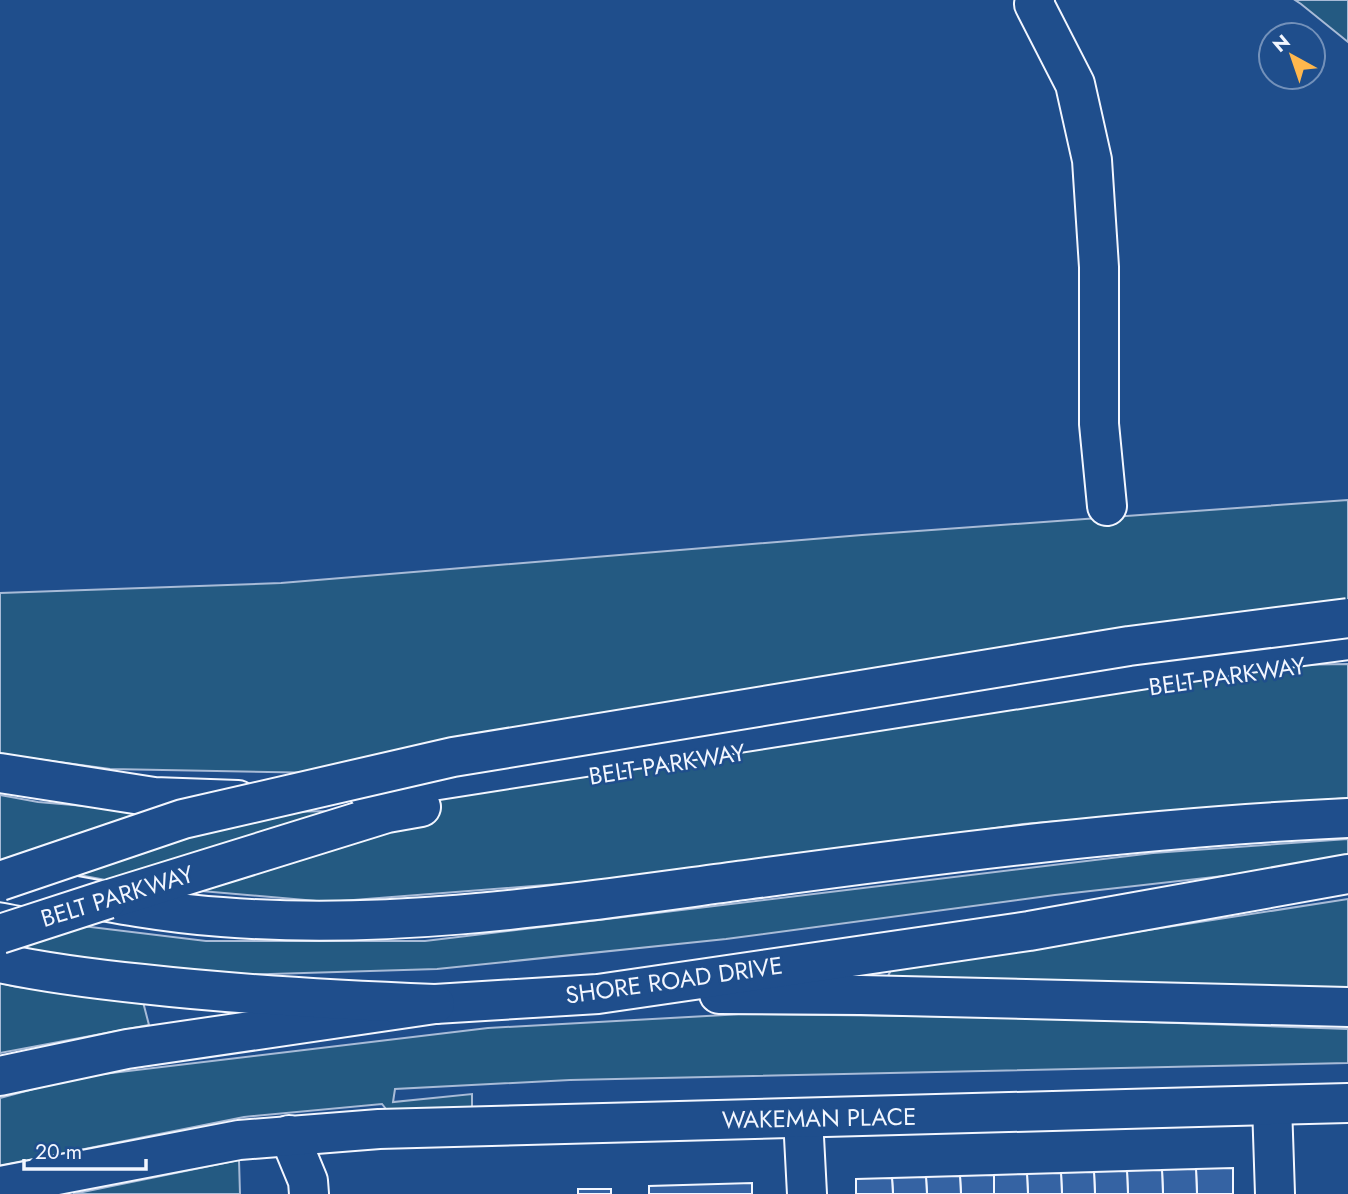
<svg xmlns="http://www.w3.org/2000/svg" width="1348" height="1194" viewBox="0 0 1348 1194" font-family="Jost,sans-serif">
<style>
.green{fill:#245a82;stroke:#a8bbd7;stroke-width:2}
.building{fill:#3563a3;stroke:#f2f6ff;stroke-width:2}
.lines{fill:none;stroke-linecap:round;stroke-linejoin:round}
.minor-casing{stroke:#f2f6ff;stroke-width:42}
.major-casing{stroke:#f2f6ff;stroke-width:42}
.highway-casing{stroke:#f2f6ff;stroke-width:42}
.minor{stroke:#1f4e8c;stroke-width:38}
.major{stroke:#1f4e8c;stroke-width:38}
.highway{stroke:#1f4e8c;stroke-width:38}
.highway-bridge-casing{stroke:#f2f6ff;stroke-width:42;stroke-linecap:butt}
.highway-bridge{stroke:#1f4e8c;stroke-width:38}
.labels{text-anchor:middle;dominant-baseline:central;stroke-width:5;stroke-linejoin:round;paint-order:stroke}
.street-label{font-size:24px;fill:#f2f6ff;stroke:#1f4e8c}
</style>
<rect width="100%" height="100%" fill="#1f4e8c"/>
<g class="green">
<polygon points="1295,0 1348,0 1348,42 1301,4"/>
<polygon points="1348,500 1348,626 439,775 110,769 0,754 0,593 281,583 862,535"/>
<polygon points="1348,664 1348,798 1023,824 674,875 328,902 132,885 0,860 0,795 38,802 178,814 333,811 1228,666"/>
<polygon points="1348,839 1348,858 1302,867 1055,895 726,939 437,969 240,975 66,965 0,946 0,916 206,941 425,941 1153,853"/>
<polygon points="1348,899 1348,991 886,980 891,970"/>
<polygon points="0,983 17,987 142,998 149,1025 0,1053"/>
<polygon points="743,1014 1004,1017 1348,1029 1348,1063 570,1080 395,1089 393,1102 472,1094 472,1116 390,1114 382,1104 244,1117 0,1166 0,1098 78,1077 488,1028"/>
<polygon points="239,1160 240,1194 73,1194"/>
</g>
<g class="building">
<polygon points="1233,1168 1233,1194 1197,1194 1196,1169"/>
<polygon points="1196,1169 1197,1194 1163,1194 1162,1170"/>
<polygon points="1162,1170 1163,1194 1128,1194 1127,1171"/>
<polygon points="1127,1171 1128,1194 1095,1194 1094,1172"/>
<polygon points="1094,1172 1095,1194 1062,1194 1061,1173"/>
<polygon points="1061,1173 1062,1194 1028,1194 1027,1174"/>
<polygon points="1027,1174 1028,1194 994,1194 994,1175"/>
<polygon points="994,1175 994,1194 961,1194 960,1176"/>
<polygon points="960,1176 961,1194 927,1194 926,1177"/>
<polygon points="926,1177 927,1194 893,1194 892,1178"/>
<polygon points="892,1178 893,1194 856,1194 856,1179"/>
<polygon points="752,1183 752,1194 649,1194 649,1186"/>
<rect x="578" y="1189" width="33" height="5"/>
</g>
<g class="lines">
<defs>
<g id="minor">
<polyline points="1035,0 1034,4 1075,84 1092,160 1099,267 1099,424 1107,506"/>
<polyline points="1272,1105 1275,1194"/>
<polyline points="803,1118 807,1194"/>
<polyline points="289,1135 308,1181 309,1194"/>
<polyline points="0,1186 239,1140 379,1129 1348,1103"/>
</g>
<g id="major">
<polyline points="719,994 861,995 1348,1007"/>
<polyline points="0,1076 127,1049 435,1004 598,994 1029,931 1348,874"/>
</g>
<g id="highway">
<polyline points="0,773 154,797 238,800"/>
<polyline points="368,791 1242,654 1348,640"/>
<path d="M 0,882 C 74,895 148,912 222,917 C 397,931 572,903 745,880 C 945,853 1146,827 1348,818"/>
<polyline points="113,898 387,813 421,807"/>
<path d="M 0,963 C 47,973 95,979 143,984 C 240,995 337,1000 435,1004"/>
</g>
</defs>
<use href="#minor" class="minor-casing"/>
<use href="#major" class="major-casing"/>
<use href="#highway" class="highway-casing"/>
<use href="#minor" class="minor"/>
<use href="#major" class="major"/>
<use href="#highway" class="highway"/>
<defs>
<g id="highway-bridge">
<polyline points="0,881 183,819 453,757 1129,646 1348,618"/>
<polyline points="0,934 108,899"/>
</g>
</defs>
<use href="#highway-bridge" class="highway-bridge-casing"/>
<use href="#highway-bridge" class="highway-bridge"/>
</g>
<g class="labels">
<g class="street-label">
<text transform="translate(1227 676) rotate(-8)">BELT PARKWAY</text>
<text transform="translate(667 764) rotate(-9)">BELT PARKWAY</text>
<text transform="translate(117 896) rotate(-17)">BELT PARKWAY</text>
<text transform="translate(674 980) rotate(-8)">SHORE ROAD DRIVE</text>
<text transform="translate(819 1118) rotate(-1)">WAKEMAN PLACE</text>
</g>
</g>
<g transform="translate(1292 56) rotate(320)"><circle r="33" fill="#1f4e8c" stroke="#7391ba" stroke-width="2"/>
<path d="M0-5L12 26L0 18L-12 26Z" fill="#ffb74d"/>
<text y="-10" font-size="19" font-weight="bold" text-anchor="middle" fill="#f2f6ff">N</text>
</g>
<path d="M24 1159v10h122v-10" fill="none" stroke="#f2f6ff" stroke-width="3.5"/>
<text x="35" y="1159" font-size="21" fill="#f2f6ff" stroke="#1f4e8c" stroke-width="5" paint-order="stroke">20 m</text>
</svg>
